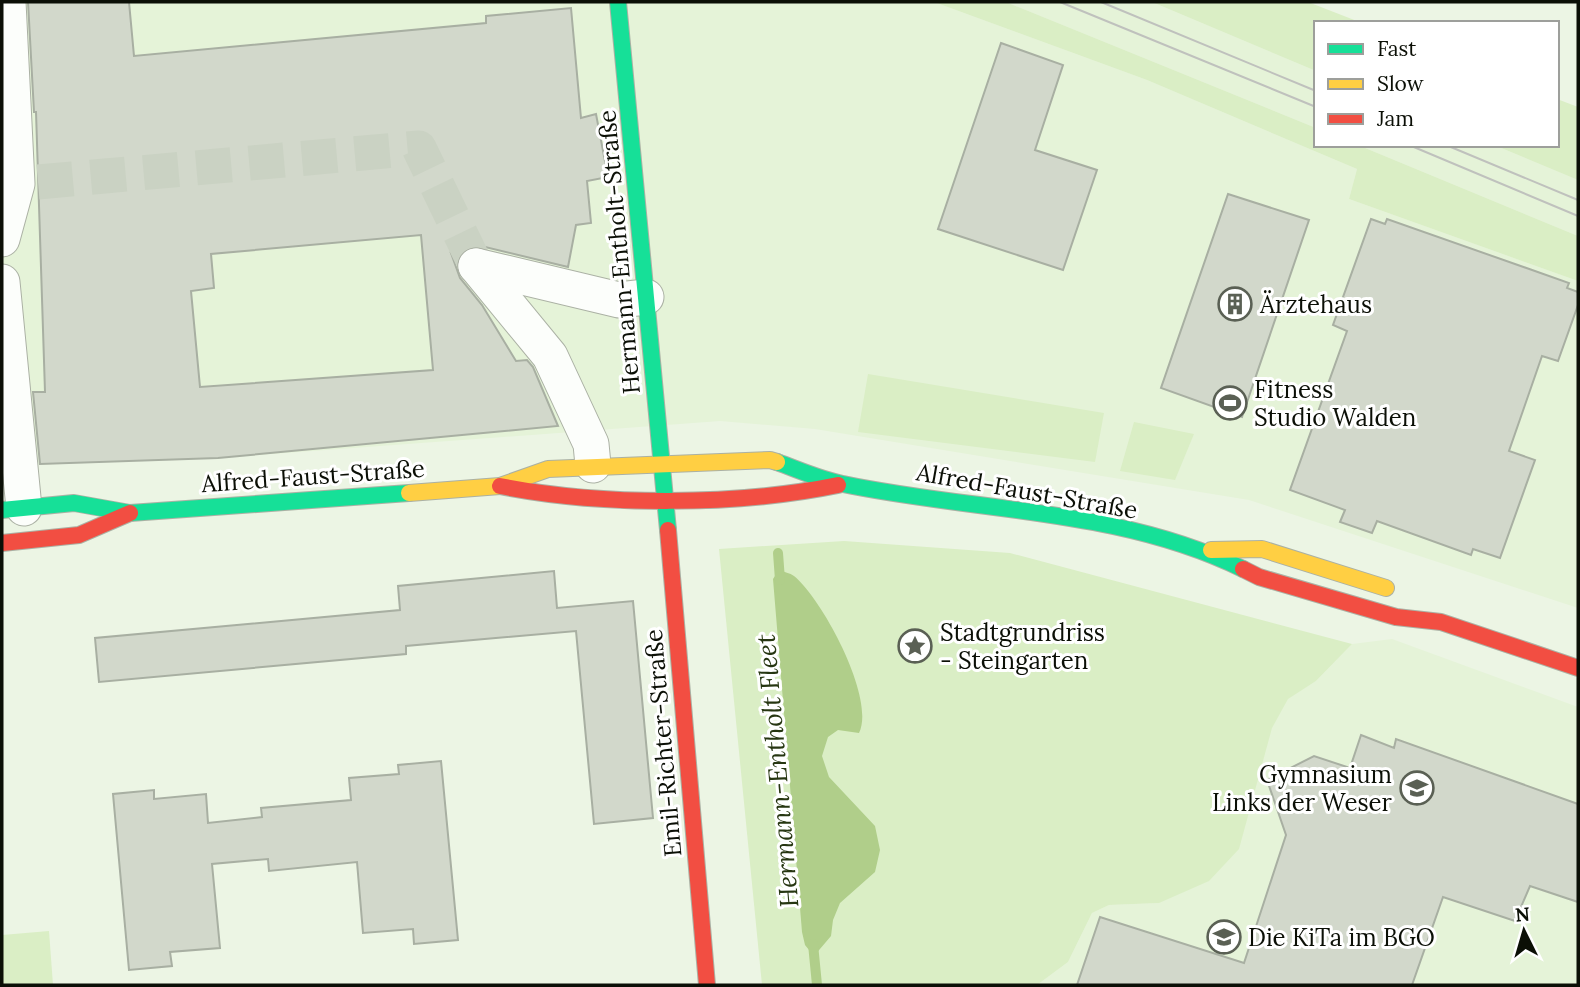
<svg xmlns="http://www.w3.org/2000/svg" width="1580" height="987" viewBox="0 0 1580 987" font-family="Lora,serif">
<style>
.built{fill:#e5f3d8}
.green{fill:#daeec5}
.water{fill:#b0ce8a}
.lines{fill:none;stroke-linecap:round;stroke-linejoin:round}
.stream{stroke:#b0ce8a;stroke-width:10}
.building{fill:#d2d8cb;stroke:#a8afa2;stroke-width:2;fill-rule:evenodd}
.street-tunnel{stroke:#cad2c3;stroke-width:35;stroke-dasharray:35 18;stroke-linecap:butt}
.street-casing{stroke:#abb1a4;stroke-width:37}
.fast-casing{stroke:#abb1a4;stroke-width:18}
.slow-casing{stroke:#abb1a4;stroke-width:18}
.jam-casing{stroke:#abb1a4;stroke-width:18}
.street{stroke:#fcfefb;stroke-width:35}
.fast{stroke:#16e098;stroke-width:16}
.slow{stroke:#ffcf43;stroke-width:16}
.jam{stroke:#f24e42;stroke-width:16}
.tram{stroke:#bfc1bd;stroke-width:2}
.labels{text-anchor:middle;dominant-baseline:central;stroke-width:6;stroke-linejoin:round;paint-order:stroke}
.street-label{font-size:24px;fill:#0b0f06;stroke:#fff}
.poi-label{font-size:24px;fill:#0b0f06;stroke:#fff;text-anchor:start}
.water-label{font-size:26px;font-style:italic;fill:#263611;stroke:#fff}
</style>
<rect width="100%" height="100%" fill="#ecf5e4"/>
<g class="built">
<polygon points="2,2 934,2 1147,80 1357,169 1349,199 1578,281 1578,608 1249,500 815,429 720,421 218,458 2,466"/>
<polygon points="1006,2 1152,2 1316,71 1316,128"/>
<polygon points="1358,145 1494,145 1578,180 1578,236"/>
<polygon points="1392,639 1578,707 1578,985 1037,985 1068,962 1092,913 1109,905 1159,903 1288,698 1316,681 1352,644"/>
</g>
<g class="green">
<polygon points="934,2 1006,2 1316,128 1316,145 1358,145 1578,236 1578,281 1349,199 1357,169 1147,80"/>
<polygon points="1152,2 1308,2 1362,23 1316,23 1316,71"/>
<polygon points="1557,99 1578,107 1578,180 1494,145 1557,145"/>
<polygon points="868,374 1104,413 1095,462 858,432"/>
<polygon points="1134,422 1194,434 1175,480 1120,471"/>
<polygon points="844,541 1010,553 1352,644 1316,681 1288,699 1272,728 1239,849 1209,881 1159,903 1109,905 1092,913 1068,962 1037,985 762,985 719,549"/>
<polygon points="49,931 53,985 3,985 2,935"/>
</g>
<path class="water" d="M 779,570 C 784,572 790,573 794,576 C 823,600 876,699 859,733 L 838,730 L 828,737 L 822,756 L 829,777 L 875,826 L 880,850 L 875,872 L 840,903 L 833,920 L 831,936 L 814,956 L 805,945 L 802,932 L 773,579 Z"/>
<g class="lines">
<g class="stream">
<polyline points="778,553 780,580"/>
<polyline points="813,944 817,985"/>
</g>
</g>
<g class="building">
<path d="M 28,2 L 129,2 L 134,56 L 486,23 L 486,16 L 571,8 L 581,118 L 596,114 L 608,177 L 587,181 L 591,223 L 576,225 L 568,267 L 481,246 L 470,247 L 460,255 L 451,253 L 460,278 L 482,305 L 516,361 L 527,360 L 533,367 L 558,426 L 218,458 L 40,464 L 33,392 L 45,392 L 36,112 L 34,112 ZM 421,235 L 433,370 L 200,387 L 191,291 L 214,288 L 211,254 Z"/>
<polygon points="1001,43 1063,65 1035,150 1097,170 1063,270 938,229"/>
<polygon points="1228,194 1309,220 1242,417 1161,388"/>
<polygon points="1371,219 1385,224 1387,219 1569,283 1567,288 1578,292 1578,305 1558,361 1542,356 1509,451 1535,460 1500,558 1473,549 1471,555 1377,521 1372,533 1340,522 1345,510 1290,490 1347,331 1333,325"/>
<polygon points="554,571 557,608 633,601 653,818 594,824 576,631 406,646 406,654 99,682 95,638 400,610 398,586"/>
<polygon points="1361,735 1394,748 1396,739 1578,804 1578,902 1530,886 1515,921 1443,897 1412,985 1077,985 1100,917 1244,963 1286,835 1267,780 1314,756 1350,768"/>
<polygon points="441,761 458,940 414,944 413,929 363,933 357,862 269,871 268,859 212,864 220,948 170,952 172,966 129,970 113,794 154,790 154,799 206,794 208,823 262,817 261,808 351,800 349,778 399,774 398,765"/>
</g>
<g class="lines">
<polyline class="street-tunnel" points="38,182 419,148 476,266"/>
<defs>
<g id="street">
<polyline points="2,239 17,184 8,2"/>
<polyline points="476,266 550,356 591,444 593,465"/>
<polyline points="476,266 619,300 646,297"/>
<polyline points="2,282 24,508"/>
</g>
<g id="fast">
<polyline points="618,2 668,530"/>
<path d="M 777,462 C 799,470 821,480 843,484 C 976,512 1119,508 1243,569"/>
<polyline points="2,510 74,503 130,513 409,493"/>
</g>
<g id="slow">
<polyline points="409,493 500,486 548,469 770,460 777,462"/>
<polyline points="1211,550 1262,549 1386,588"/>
</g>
<g id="jam">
<path d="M 500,486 C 601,506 737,506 838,485"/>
<polyline points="668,530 707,985"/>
<polyline points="2,543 79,535 130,513"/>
<polyline points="1243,569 1259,577 1396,617 1441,622 1578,668"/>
</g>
</defs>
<use href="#street" class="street-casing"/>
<use href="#fast" class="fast-casing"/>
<use href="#slow" class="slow-casing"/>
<use href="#jam" class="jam-casing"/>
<use href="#street" class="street"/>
<use href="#fast" class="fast"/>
<use href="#slow" class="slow"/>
<use href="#jam" class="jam"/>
<g class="tram">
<polyline points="1060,2 1316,107"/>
<polyline points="1101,2 1316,91"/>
<polyline points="1409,145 1578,216"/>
<polyline points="1446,145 1578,200"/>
</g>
</g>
<defs>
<symbol id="building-ring" viewBox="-11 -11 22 22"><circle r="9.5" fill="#fff" stroke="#5a6054" stroke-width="1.5"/><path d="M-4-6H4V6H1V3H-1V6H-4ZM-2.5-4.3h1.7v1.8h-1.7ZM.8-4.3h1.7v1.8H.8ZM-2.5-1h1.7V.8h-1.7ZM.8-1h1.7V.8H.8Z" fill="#5a6054"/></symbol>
<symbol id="stadium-ring" viewBox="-11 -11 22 22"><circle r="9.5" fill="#fff" stroke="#5a6054" stroke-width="1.5"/><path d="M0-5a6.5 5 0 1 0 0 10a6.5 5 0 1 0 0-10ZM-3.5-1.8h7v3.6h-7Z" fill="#5a6054"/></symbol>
<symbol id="sight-ring" viewBox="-11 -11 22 22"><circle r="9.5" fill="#fff" stroke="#5a6054" stroke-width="1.5"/><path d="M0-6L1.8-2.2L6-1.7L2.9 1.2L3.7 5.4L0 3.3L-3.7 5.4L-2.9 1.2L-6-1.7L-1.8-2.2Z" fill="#5a6054"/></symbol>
<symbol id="school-ring" viewBox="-11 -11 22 22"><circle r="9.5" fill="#fff" stroke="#5a6054" stroke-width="1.5"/><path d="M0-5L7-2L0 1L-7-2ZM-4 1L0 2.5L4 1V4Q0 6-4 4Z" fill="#5a6054"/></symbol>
</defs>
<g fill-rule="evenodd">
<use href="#building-ring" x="1216" y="285" width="38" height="38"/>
<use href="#stadium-ring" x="1211" y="384" width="38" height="38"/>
<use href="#sight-ring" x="896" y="627" width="38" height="38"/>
<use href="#school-ring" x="1398" y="769" width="38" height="38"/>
<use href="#school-ring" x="1205" y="918" width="38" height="38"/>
</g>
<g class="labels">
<g class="street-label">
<text transform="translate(619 252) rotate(-95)">Hermann-Entholt-Straße</text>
<text transform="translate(313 476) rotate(-4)">Alfred-Faust-Straße</text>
<text transform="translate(1027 491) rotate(10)">Alfred-Faust-Straße</text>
<text transform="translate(663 743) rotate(-95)">Emil-Richter-Straße</text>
</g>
<g class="poi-label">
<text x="1260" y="304">Ärztehaus</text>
<text x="1254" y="389">Fitness<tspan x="1254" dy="28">Studio Walden</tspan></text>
<text x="940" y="632">Stadtgrundriss<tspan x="940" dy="28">- Steingarten</tspan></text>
<text x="1392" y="774" text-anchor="end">Gymnasium<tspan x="1392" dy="28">Links der Weser</tspan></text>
<text x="1248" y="937">Die KiTa im BGO</text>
</g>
<g class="water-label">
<text transform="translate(777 771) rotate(-95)">Hermann-Entholt Fleet</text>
</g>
</g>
<rect width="1580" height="987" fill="none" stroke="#0b0f06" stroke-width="7"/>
<rect x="1314" y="21" width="245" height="126" fill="#ffffff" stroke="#9d9f9b" stroke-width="2"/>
<rect x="1328" y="44" width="35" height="10" fill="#16e098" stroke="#9d9f9b" stroke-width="2"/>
<text x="1377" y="56" font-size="21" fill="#0b0f06">Fast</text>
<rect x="1328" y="79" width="35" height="10" fill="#ffcf43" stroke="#9d9f9b" stroke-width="2"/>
<text x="1377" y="91" font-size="21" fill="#0b0f06">Slow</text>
<rect x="1328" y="114" width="35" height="10" fill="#f24e42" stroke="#9d9f9b" stroke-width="2"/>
<text x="1377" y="126" font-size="21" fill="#0b0f06">Jam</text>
<g transform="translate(1524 931) rotate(355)" stroke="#ffffff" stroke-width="5" paint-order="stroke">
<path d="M0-5L12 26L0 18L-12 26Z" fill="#0b0f06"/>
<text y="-10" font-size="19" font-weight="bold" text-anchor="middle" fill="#0b0f06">N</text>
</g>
</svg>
